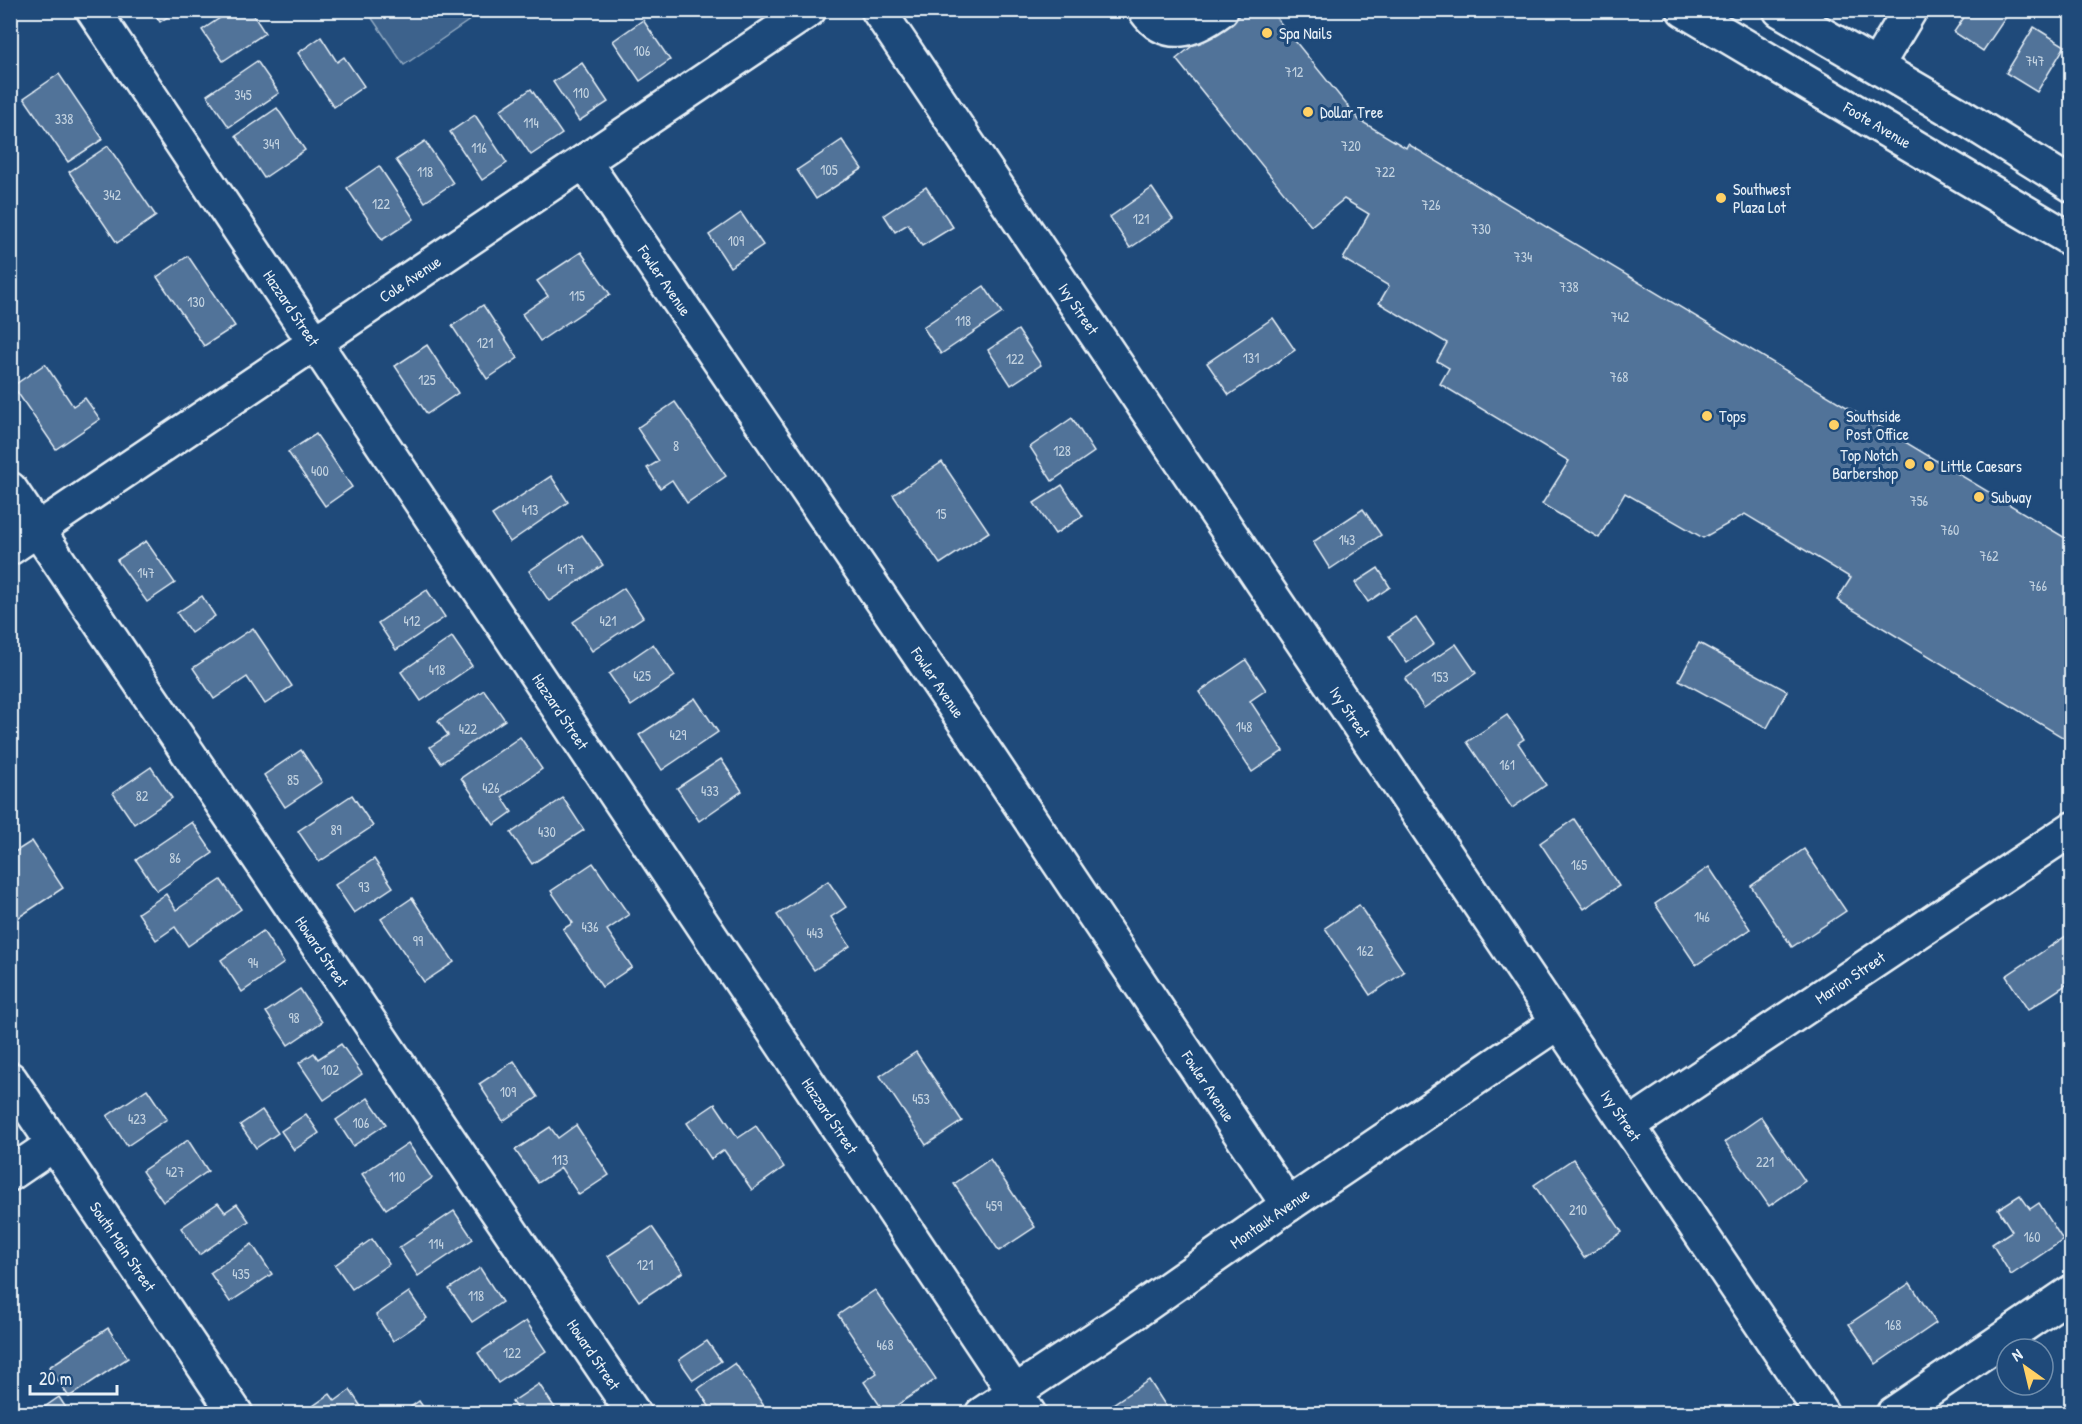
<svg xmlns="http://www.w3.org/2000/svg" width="2082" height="1424" viewBox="0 0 2082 1424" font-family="'Patrick Hand',sans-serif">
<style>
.green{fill:#3c628c;stroke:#92aac2;stroke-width:1.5}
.building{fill:#517399;stroke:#e8f1f8;stroke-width:1.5}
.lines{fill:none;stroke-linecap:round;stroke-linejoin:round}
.minor-casing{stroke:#e8f1f8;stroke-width:38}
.highway-casing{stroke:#e8f1f8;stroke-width:38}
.minor{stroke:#1f4a7a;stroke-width:33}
.highway{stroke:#1f4a7a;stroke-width:33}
.poi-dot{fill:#ffd166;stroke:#1f4a7a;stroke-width:2}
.labels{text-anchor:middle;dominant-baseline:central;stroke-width:6;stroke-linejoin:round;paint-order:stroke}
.number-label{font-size:14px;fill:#c2d2e0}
.poi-label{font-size:16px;fill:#e8f1f8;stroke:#1f4a7a;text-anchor:start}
.street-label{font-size:16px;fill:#e8f1f8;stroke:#1f4a7a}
</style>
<rect width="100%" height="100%" fill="#1f4a7a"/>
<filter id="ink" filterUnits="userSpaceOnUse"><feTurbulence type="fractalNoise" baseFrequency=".0167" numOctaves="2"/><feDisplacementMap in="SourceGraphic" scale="12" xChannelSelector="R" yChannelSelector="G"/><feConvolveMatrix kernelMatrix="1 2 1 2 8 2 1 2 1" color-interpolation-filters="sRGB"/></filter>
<g filter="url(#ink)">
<polygon class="green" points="367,11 483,11 404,65"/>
<g class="building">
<polygon points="152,10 178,10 160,22"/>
<polygon points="232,10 250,10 265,33 223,61 202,30"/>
<polygon points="1237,10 1270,10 1359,120 1406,148 1408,144 2072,542 2072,743 1837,600 1851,578 1745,514 1703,538 1625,493 1599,538 1542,504 1569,461 1440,384 1449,368 1437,361 1447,343 1379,303 1389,286 1343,259 1369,214 1344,199 1311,226 1176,59"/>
<polygon points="1969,10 1996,10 2006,17 1983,51 1954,32"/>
<polygon points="643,20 670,60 640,81 613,41"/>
<polygon points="2034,27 2065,46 2037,92 2006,73"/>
<polygon points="321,37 337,62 344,57 364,86 334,107 298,53"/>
<polygon points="257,61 279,93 229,127 207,95"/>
<polygon points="582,63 608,102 579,121 553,82"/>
<polygon points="59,74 103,139 68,162 24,98"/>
<polygon points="2072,85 2072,101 2064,97"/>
<polygon points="531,89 562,134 531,155 500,110"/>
<polygon points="277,108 305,150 264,178 236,136"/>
<polygon points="475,115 507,163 482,180 450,132"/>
<polygon points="842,140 862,169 816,199 797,170"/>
<polygon points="425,141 453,183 425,202 396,160"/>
<polygon points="108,146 156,216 117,243 69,172"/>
<polygon points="379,166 414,219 382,240 347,188"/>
<polygon points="926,187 953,227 922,246 908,224 895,232 884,215"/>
<polygon points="1152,188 1173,219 1130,248 1110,217"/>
<polygon points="741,213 763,245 730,267 709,235"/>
<polygon points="581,252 610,294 540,341 522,314 548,296 537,281"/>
<polygon points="188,256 235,326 204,346 157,277"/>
<polygon points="984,286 1002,313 941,354 923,327"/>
<polygon points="483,305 518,358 487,379 452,326"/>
<polygon points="1273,318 1295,350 1229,395 1207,363"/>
<polygon points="1018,330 1041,365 1011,385 988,350"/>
<polygon points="427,345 458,393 427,414 395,366"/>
<polygon points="45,364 73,406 85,398 100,419 56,449 13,386"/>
<polygon points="675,402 726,476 687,503 672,480 660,488 647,468 659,461 637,428"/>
<polygon points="1072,418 1094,452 1052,481 1030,447"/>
<polygon points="316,434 352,487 325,506 288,452"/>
<polygon points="942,462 989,532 940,564 893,495"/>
<polygon points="551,476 568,502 510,542 492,515"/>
<polygon points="1062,485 1083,516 1055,534 1034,503"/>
<polygon points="1363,509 1381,535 1330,569 1313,542"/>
<polygon points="582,535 603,565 549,601 529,571"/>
<polygon points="146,541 175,583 147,602 117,560"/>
<polygon points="1378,568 1390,587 1368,602 1355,583"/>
<polygon points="624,588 643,617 592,651 573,622"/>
<polygon points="427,590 445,617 396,650 378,623"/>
<polygon points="202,596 215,616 191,633 177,613"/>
<polygon points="1416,618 1434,644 1407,663 1389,636"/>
<polygon points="253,628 292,686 265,704 247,677 214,699 193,668"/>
<polygon points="452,637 472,666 421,701 401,672"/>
<polygon points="1699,643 1787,691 1767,728 1679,680"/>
<polygon points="653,644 675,676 631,706 609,674"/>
<polygon points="1456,644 1476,673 1424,708 1405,679"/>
<polygon points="1246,660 1266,690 1250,701 1283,751 1252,772 1199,692"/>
<polygon points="484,690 505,720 441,763 430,747 448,735 438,721"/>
<polygon points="695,698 718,732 662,770 639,735"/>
<polygon points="1507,715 1524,739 1518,743 1546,785 1512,808 1467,742"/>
<polygon points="520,737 542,769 502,797 512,812 494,825 461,778"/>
<polygon points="301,750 322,782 285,807 264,775"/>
<polygon points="721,759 742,791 699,821 677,788"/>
<polygon points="151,767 172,798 134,824 113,793"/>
<polygon points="352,795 373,826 319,862 298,831"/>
<polygon points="563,798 584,830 532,864 511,833"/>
<polygon points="1574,819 1619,886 1584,909 1540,843"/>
<polygon points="192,822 213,853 157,891 136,860"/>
<polygon points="32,841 63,888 10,923 10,855"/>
<polygon points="1804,849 1846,911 1792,947 1751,886"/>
<polygon points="374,859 393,887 354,913 335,885"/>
<polygon points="593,863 629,915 607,930 632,967 602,987 563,929 573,923 551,891"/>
<polygon points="1709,867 1750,929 1696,965 1655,904"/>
<polygon points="221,880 241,909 188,946 175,927 156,940 138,913 166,894 176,910"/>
<polygon points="828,881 846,907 831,917 850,946 814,970 777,915"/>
<polygon points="412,898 454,962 424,982 381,919"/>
<polygon points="1359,905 1404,972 1370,995 1325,928"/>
<polygon points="263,931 284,963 242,992 221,960"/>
<polygon points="2072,932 2072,981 2028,1010 2006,976"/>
<polygon points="300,989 322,1022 288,1045 266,1012"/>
<polygon points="341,1044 362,1074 324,1100 299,1063 314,1053 318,1059"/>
<polygon points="916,1052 962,1121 926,1145 880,1076"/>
<polygon points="514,1061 538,1097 503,1121 479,1084"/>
<polygon points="147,1089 167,1119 127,1146 107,1116"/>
<polygon points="368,1098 386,1124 353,1146 336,1120"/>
<polygon points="715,1104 738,1138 756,1126 784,1167 752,1190 724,1150 711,1159 687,1123"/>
<polygon points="262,1110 278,1133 256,1148 240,1125"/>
<polygon points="306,1114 319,1133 294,1150 281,1131"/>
<polygon points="1761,1117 1805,1181 1769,1206 1725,1142"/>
<polygon points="576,1125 609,1175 579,1195 561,1168 538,1183 515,1150 550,1127 558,1138"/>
<polygon points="188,1140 208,1171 163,1202 142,1171"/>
<polygon points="408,1143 432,1178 386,1209 362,1174"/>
<polygon points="990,1159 1035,1227 999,1251 954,1184"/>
<polygon points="1573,1159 1622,1232 1584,1258 1534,1185"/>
<polygon points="2020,1195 2030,1209 2039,1203 2063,1240 2011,1275 1992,1244 2012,1231 1998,1209"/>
<polygon points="218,1203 225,1212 237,1204 249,1221 199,1255 181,1228"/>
<polygon points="454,1211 473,1239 418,1276 399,1248"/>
<polygon points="652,1227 683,1272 639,1301 608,1256"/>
<polygon points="372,1239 389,1264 352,1289 335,1265"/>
<polygon points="252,1244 272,1274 230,1302 210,1273"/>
<polygon points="480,1268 502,1302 472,1322 449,1289"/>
<polygon points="1910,1283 1936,1323 1876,1364 1849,1324"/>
<polygon points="875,1290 936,1379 885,1413 864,1382 877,1373 838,1315"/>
<polygon points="409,1292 427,1318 393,1341 376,1315"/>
<polygon points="526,1321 546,1351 498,1383 478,1353"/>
<polygon points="108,1328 128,1358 69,1397 49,1367"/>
<polygon points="707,1341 721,1361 693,1380 679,1360"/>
<polygon points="735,1363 764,1406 753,1414 714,1414 698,1389"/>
<polygon points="1149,1380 1171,1414 1120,1414 1113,1404"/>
<polygon points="539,1384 557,1411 553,1414 520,1414 512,1402"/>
<polygon points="350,1390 366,1414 318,1414 313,1406 330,1394 335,1401"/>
<polygon points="59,1397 70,1414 36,1414 36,1413"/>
<polygon points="419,1401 428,1414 401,1414"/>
</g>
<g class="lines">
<defs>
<g id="minor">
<path id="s1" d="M 93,10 L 1029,1414"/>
<path id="s2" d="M 878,10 L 1822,1414"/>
<path d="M 1145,10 C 1167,41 1194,30 1221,10"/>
<polyline points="1877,65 1910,10"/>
<path id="s3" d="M 585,163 L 992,762 L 1288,1205"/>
<path id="s4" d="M 10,489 L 634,1414"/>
<path id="s5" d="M 10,548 L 809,10"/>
<path id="s6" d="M 10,1079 L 236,1414"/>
<path id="s7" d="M 1628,1126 L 2072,829"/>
<polyline points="10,1174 54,1144"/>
<path id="s8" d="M 982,1414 L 1134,1313 L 1288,1205 L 1557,1023"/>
<polyline points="1893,1414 2072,1292"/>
</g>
<g id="highway">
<path id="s9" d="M 1684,10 L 2072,240"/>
<polyline points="1780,10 1958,114 2072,185"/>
</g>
</defs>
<use href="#minor" class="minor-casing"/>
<use href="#highway" class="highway-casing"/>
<use href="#minor" class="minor"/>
<use href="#highway" class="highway"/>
</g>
</g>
<g class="poi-dot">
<circle cx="1267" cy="33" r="6"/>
<circle cx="1308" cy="112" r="6"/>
<circle cx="1721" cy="198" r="6"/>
<circle cx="1707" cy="416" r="6"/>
<circle cx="1834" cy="425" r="6"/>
<circle cx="1910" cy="464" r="6"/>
<circle cx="1929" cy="466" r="6"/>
<circle cx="1979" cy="497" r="6"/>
</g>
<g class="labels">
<g class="number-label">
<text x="642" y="50">106</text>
<text x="2035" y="60">747</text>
<text x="1294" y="71">712</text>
<text x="581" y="92">110</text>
<text x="243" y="94">345</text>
<text x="64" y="118">338</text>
<text x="531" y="122">114</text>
<text x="271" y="143">349</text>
<text x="1351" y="145">720</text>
<text x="479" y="147">116</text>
<text x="829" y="169">105</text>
<text x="425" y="171">118</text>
<text x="1385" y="171">722</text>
<text x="112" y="194">342</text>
<text x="381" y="203">122</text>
<text x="1431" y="204">726</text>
<text x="1141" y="218">121</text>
<text x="1481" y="228">730</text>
<text x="736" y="240">109</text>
<text x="1523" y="256">734</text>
<text x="1569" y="286">738</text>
<text x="577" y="295">115</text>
<text x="196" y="301">130</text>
<text x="1620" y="316">742</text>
<text x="963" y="320">118</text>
<text x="485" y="342">121</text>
<text x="1251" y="357">131</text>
<text x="1015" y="358">122</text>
<text x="1619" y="376">768</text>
<text x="427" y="379">125</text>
<text x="676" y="445">8</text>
<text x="1062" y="450">128</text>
<text x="320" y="470">400</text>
<text x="1919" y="500">756</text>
<text x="530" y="509">413</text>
<text x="941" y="513">15</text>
<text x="1950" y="529">760</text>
<text x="1347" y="539">143</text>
<text x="1989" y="555">762</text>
<text x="566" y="568">417</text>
<text x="146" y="572">147</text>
<text x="2038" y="585">766</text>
<text x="412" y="620">412</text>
<text x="608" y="620">421</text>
<text x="437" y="669">418</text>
<text x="642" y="675">425</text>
<text x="1440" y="676">153</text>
<text x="1244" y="726">148</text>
<text x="468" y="728">422</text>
<text x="678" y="734">429</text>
<text x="1507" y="764">161</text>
<text x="293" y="779">85</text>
<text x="491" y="787">426</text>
<text x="710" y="790">433</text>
<text x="142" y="795">82</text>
<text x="336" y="829">89</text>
<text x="547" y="831">430</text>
<text x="175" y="857">86</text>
<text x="1579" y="864">165</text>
<text x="364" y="886">93</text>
<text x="1702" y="916">146</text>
<text x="590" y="926">436</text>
<text x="815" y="932">443</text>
<text x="418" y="940">99</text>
<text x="1365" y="950">162</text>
<text x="253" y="962">94</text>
<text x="294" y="1017">98</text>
<text x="330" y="1069">102</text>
<text x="508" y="1091">109</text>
<text x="921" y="1098">453</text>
<text x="137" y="1118">423</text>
<text x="361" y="1122">106</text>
<text x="560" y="1159">113</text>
<text x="1765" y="1161">221</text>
<text x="175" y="1171">427</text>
<text x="397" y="1176">110</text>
<text x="994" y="1205">459</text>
<text x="1578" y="1209">210</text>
<text x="2032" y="1236">160</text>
<text x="436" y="1243">114</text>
<text x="645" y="1264">121</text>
<text x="241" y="1273">435</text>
<text x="476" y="1295">118</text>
<text x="1893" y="1324">168</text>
<text x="885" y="1344">468</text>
<text x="512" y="1352">122</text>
</g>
<g class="poi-label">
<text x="1279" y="33">Spa Nails</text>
<text x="1320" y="112">Dollar Tree</text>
<text x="1733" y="189">Southwest<tspan x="1733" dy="18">Plaza Lot</tspan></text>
<text x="1719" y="416">Tops</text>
<text x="1846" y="416">Southside<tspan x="1846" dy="18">Post Office</tspan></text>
<text x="1898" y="455" text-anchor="end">Top Notch<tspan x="1898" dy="18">Barbershop</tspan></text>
<text x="1941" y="466">Little Caesars</text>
<text x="1991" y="497">Subway</text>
</g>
<g class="street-label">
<text stroke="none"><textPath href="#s9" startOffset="225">Foote Avenue</textPath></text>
<text stroke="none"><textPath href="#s5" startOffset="482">Cole Avenue</textPath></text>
<text stroke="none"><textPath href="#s3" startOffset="142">Fowler Avenue</textPath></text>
<text stroke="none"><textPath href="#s1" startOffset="358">Hazzard Street</textPath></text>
<text stroke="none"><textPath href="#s2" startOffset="360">Ivy Street</textPath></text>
<text stroke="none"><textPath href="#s3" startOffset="628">Fowler Avenue</textPath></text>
<text stroke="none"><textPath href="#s2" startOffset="846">Ivy Street</textPath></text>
<text stroke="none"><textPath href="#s1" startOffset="843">Hazzard Street</textPath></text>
<text stroke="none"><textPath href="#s4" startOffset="558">Howard Street</textPath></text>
<text stroke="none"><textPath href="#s7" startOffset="267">Marion Street</textPath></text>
<text stroke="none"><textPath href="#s3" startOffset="1114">Fowler Avenue</textPath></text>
<text stroke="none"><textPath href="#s2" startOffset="1332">Ivy Street</textPath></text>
<text stroke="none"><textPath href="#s1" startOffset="1329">Hazzard Street</textPath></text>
<text stroke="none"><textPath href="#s8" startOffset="348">Montauk Avenue</textPath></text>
<text stroke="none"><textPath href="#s6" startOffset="202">South Main Street</textPath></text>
<text stroke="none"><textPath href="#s4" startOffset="1044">Howard Street</textPath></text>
</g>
</g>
<rect width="2082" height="1424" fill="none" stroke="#1f4a7a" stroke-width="36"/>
<rect x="18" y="18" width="2046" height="1388" fill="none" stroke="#e8f1f8" stroke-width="2" filter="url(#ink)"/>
<g transform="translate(2025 1367) rotate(326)"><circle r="28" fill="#1f4a7a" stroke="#6f8dac" stroke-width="1.5"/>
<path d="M0-4.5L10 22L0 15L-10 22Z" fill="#ffd166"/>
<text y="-9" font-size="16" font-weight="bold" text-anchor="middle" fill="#e8f1f8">N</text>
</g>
<path d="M30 1385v9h87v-9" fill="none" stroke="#e8f1f8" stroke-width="3"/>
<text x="39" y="1385" font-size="18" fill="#e8f1f8" stroke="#1f4a7a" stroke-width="4.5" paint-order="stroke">20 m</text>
</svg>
